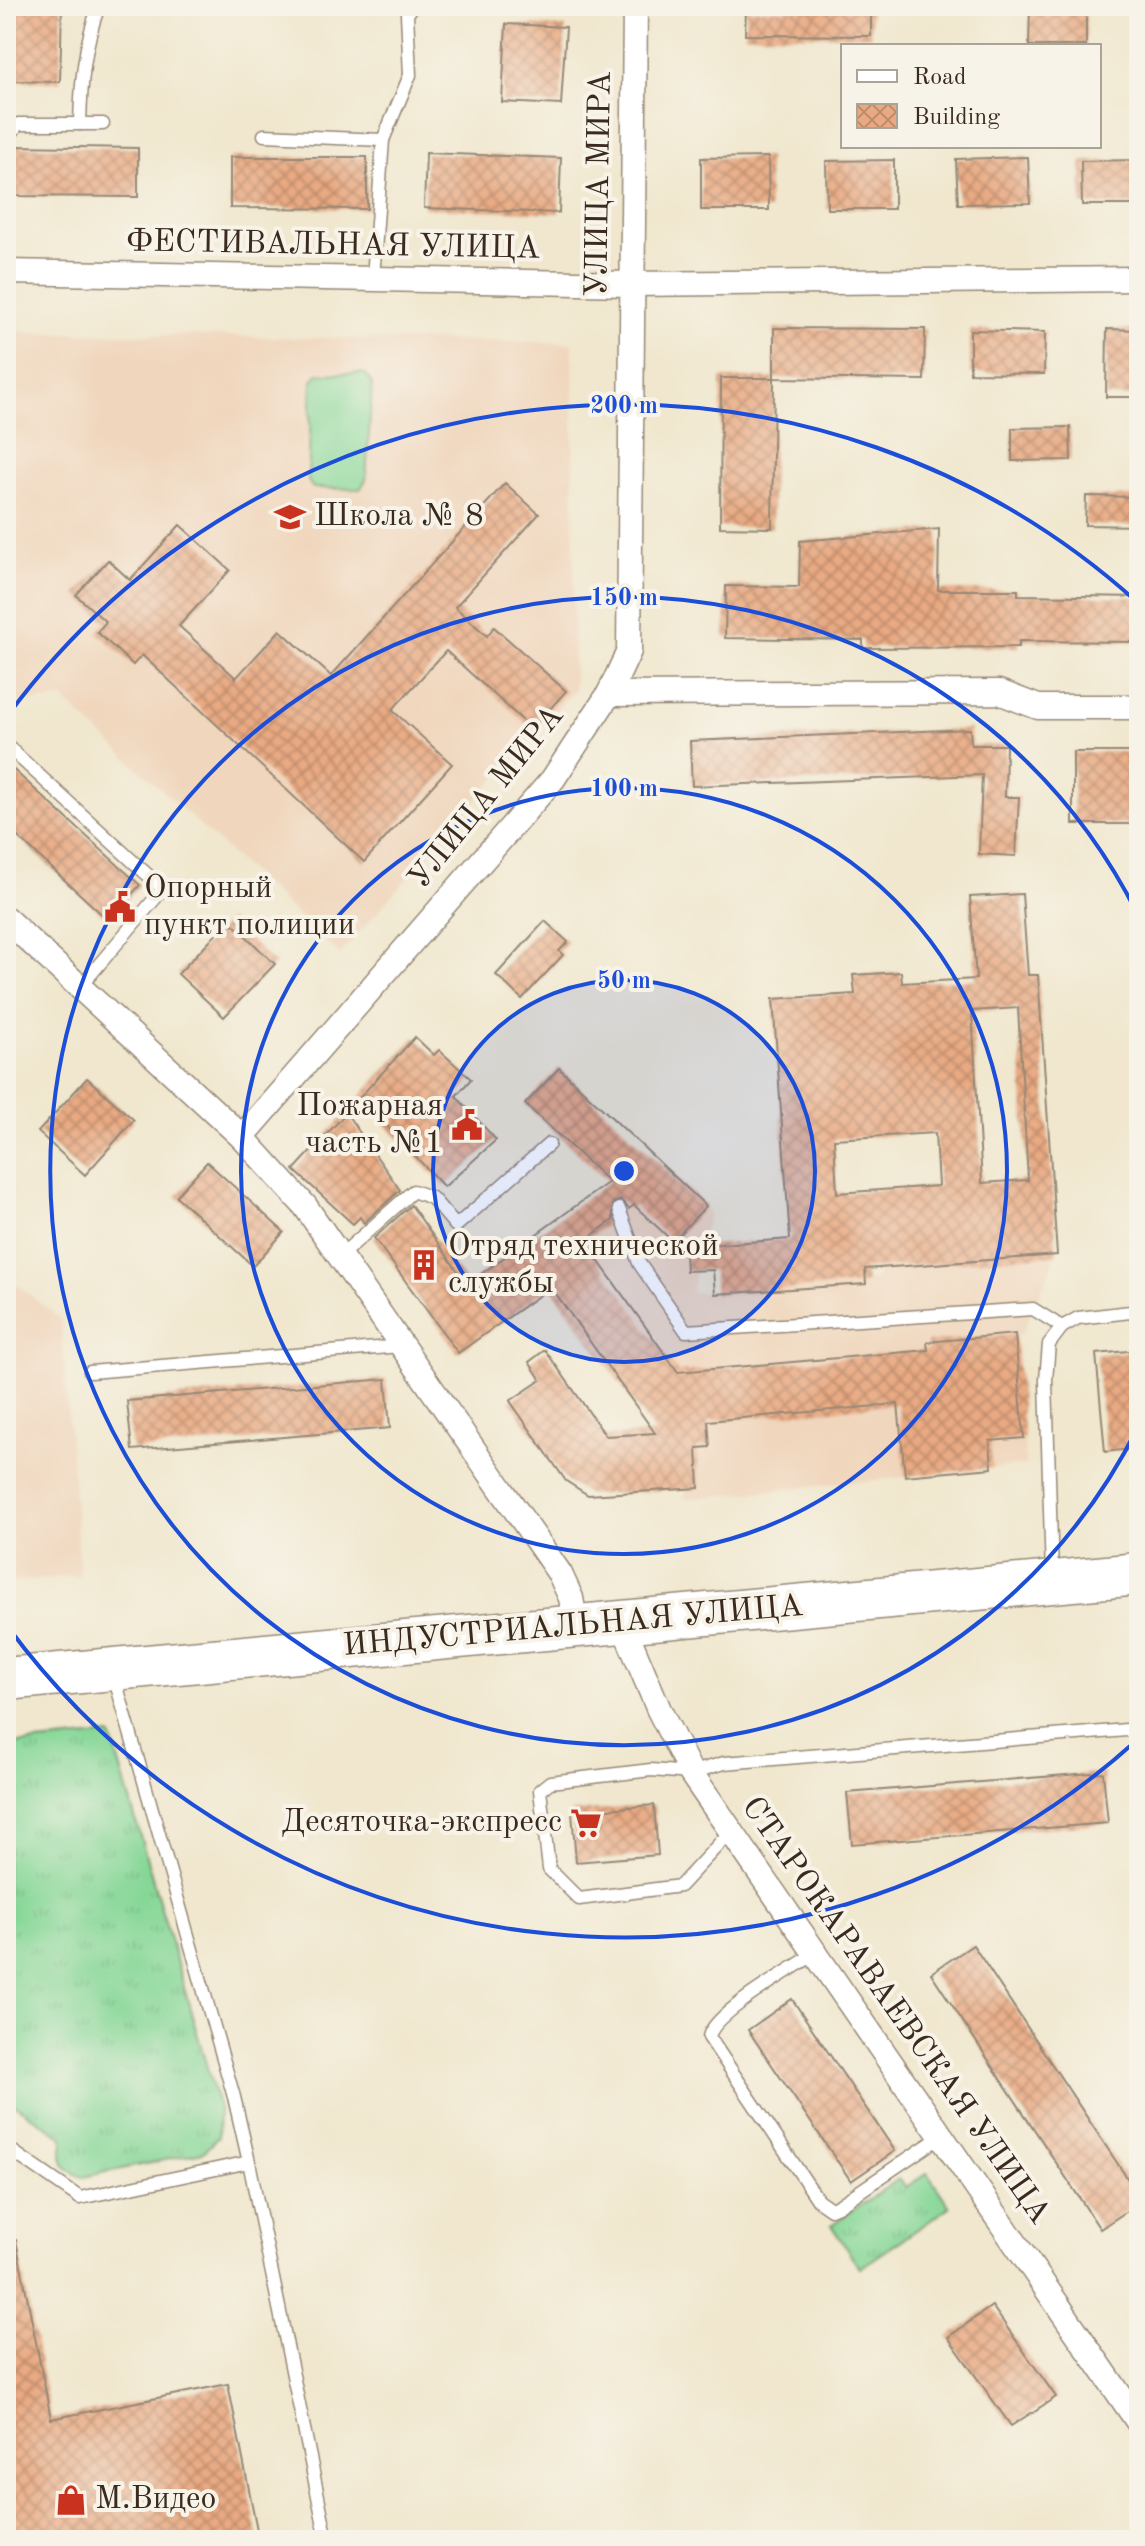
<svg xmlns="http://www.w3.org/2000/svg" width="1145" height="2546" viewBox="0 0 1145 2546" font-family="'Old Standard TT',serif">
<style>
.built{fill:#f0d6bc}
.grass{fill:url(#grass-tufts);stroke:#60805a;stroke-width:2}
.pitch{fill:#86d797;stroke:#60805a;stroke-width:2}
.building{fill:url(#building-cross-hatch);fill-rule:evenodd}
.lines{fill:none;stroke-linecap:round;stroke-linejoin:round}
.service-casing{stroke:#968876;stroke-width:15}
.minor-casing{stroke:#968876;stroke-width:27}
.trunk-casing{stroke:#968876;stroke-width:45}
.service{stroke:#fff;stroke-width:12}
.minor{stroke:#fff;stroke-width:24}
.trunk{stroke:#fff;stroke-width:42}
.ring{fill:none;stroke:#1d4ed8;stroke-width:4}
.labels{text-anchor:middle;dominant-baseline:central;stroke-width:8;stroke-linejoin:round;paint-order:stroke}
.street-label{font-size:32px;fill:#3b2a1e;stroke:#f7f3e8}
.poi-label{font-size:32px;fill:#3b2a1e;stroke:#f7f3e8;text-anchor:start}
.centre{fill:#1d4ed8;stroke:#f7f3e8;stroke-width:4}
.ring-label{font-size:24px;text-anchor:middle;font-weight:bold;fill:#1d4ed8;stroke:#f7f3e8;stroke-width:8;stroke-linejoin:round;paint-order:stroke}
</style>
<defs>
<pattern id="grass-tufts" width="24" height="20" patternUnits="userSpaceOnUse" patternTransform="scale(2)"><rect width="24" height="20" fill="#86d797"/><path d="M3 7l-1-3M5 7V3M7 7l1-3M15 17l-1-3M17 17v-4M19 17l1-3" fill="none" stroke="#75b982"/></pattern>
<pattern id="building-cross-hatch" width="8" height="8" patternUnits="userSpaceOnUse" patternTransform="scale(2)"><rect width="8" height="8" fill="#e9aa83"/><path d="M0 0l8 8M0 8l8-8" fill="none" stroke="#be8b6b"/></pattern>
</defs>
<rect width="100%" height="100%" fill="#f7f3e8"/>
<filter id="ink" filterUnits="userSpaceOnUse"><feTurbulence type="fractalNoise" baseFrequency=".0125" numOctaves="2"/><feDisplacementMap in="SourceGraphic" scale="16" xChannelSelector="R" yChannelSelector="G"/><feConvolveMatrix kernelMatrix="1 2 1 2 8 2 1 2 1" color-interpolation-filters="sRGB"/></filter>
<filter id="wash" filterUnits="userSpaceOnUse"><feTurbulence type="fractalNoise" baseFrequency=".006" numOctaves="4" result="noise"/><feDisplacementMap in="SourceGraphic" scale="32" xChannelSelector="R" yChannelSelector="G"/><feGaussianBlur stdDeviation="1.8" result="paint"/><feColorMatrix in="noise" values="0 0 0 0 0 0 0 0 0 0 0 0 0 0 0 0 0 1.4 0 .05"/><feComposite in="paint" operator="in"/></filter>
<g filter="url(#wash)">
<rect width="100%" height="100%" fill="#f0e7ce"/>
<g class="built">
<polygon points="6,332 573,343 574,690 340,954 63,699 6,703"/>
<polygon points="628,1133 709,1212 691,1293 877,1280 877,1268 1056,1256 1022,1334 1015,1335 1026,1465 685,1499 681,1429 653,1430 521,1245 613,1187"/>
<polygon points="6,1276 61,1320 80,1576 6,1582"/>
</g>
<g class="grass">
<path d="M 111,1735 L 219,2109 L 218,2137 L 203,2152 L 83,2177 C 62,2171 59,2157 64,2138 L 6,2099 L 6,1745 Z"/>
<polygon points="927,2173 950,2207 860,2268 831,2225 899,2179 906,2187"/>
</g>
<polygon class="pitch" points="364,373 372,383 366,480 360,489 313,488 308,481 312,382 318,374"/>
<g id="blocks">
<g class="building">
<polygon points="15,6 62,6 60,82 13,81"/>
<polygon points="1030,6 1086,6 1086,46 1029,46"/>
<polygon points="746,9 871,9 871,36 745,35"/>
<polygon points="506,24 566,27 561,105 502,102"/>
<polygon points="13,146 138,148 138,197 10,196"/>
<polygon points="426,153 561,158 559,213 424,208"/>
<polygon points="230,157 367,157 367,209 230,208"/>
<polygon points="768,157 769,210 701,210 701,158"/>
<polygon points="1028,157 1030,203 958,204 956,159"/>
<polygon points="894,160 894,209 827,209 826,161"/>
<polygon points="1139,160 1139,205 1082,205 1081,161"/>
<polygon points="774,328 925,329 924,380 774,378"/>
<polygon points="1107,329 1139,330 1139,397 1106,397"/>
<polygon points="970,330 1045,332 1044,374 970,373"/>
<polygon points="721,378 774,378 772,528 720,527"/>
<polygon points="1070,427 1071,460 1012,461 1012,428"/>
<polygon points="505,483 539,514 455,607 487,636 494,627 566,691 532,729 446,651 392,710 452,764 364,862 142,655 133,665 97,632 106,622 76,595 108,560 130,580 180,525 230,570 179,626 236,678 280,630 331,676"/>
<polygon points="1086,496 1139,497 1139,526 1085,525"/>
<polygon points="939,529 938,590 1018,590 1018,595 1139,597 1139,642 1019,641 1019,647 863,648 863,640 725,638 726,586 799,587 800,541"/>
<polygon points="970,729 971,745 1006,745 1005,797 1019,797 1016,856 979,854 982,775 692,786 690,741"/>
<rect x="1073" y="752" width="66" height="72"/>
<polygon points="6,763 140,885 108,920 6,826"/>
<path d="M 1022,894 L 1028,975 L 1038,975 L 1057,1255 L 865,1269 L 866,1284 L 715,1294 L 713,1270 L 686,1271 L 685,1253 L 634,1205 L 629,1209 L 621,1200 L 613,1203 L 613,1220 L 584,1241 L 678,1372 L 928,1350 L 927,1342 L 1015,1334 L 1024,1438 L 990,1441 L 992,1468 L 905,1476 L 898,1404 L 708,1421 L 710,1447 L 697,1448 L 699,1488 L 588,1495 L 566,1481 L 510,1401 L 541,1380 L 529,1362 L 545,1350 L 606,1436 L 655,1433 L 551,1287 L 458,1353 L 374,1238 L 411,1205 L 467,1284 L 609,1182 L 525,1104 L 559,1068 L 706,1206 L 675,1239 L 707,1238 L 708,1245 L 790,1239 L 773,999 L 855,994 L 853,975 L 901,972 L 902,983 L 976,979 L 970,897 ZM 1018,1008 L 1028,1180 L 982,1183 L 972,1011 ZM 935,1133 L 938,1186 L 837,1193 L 834,1139 Z"/>
<polygon points="229,920 275,964 224,1017 178,974"/>
<polygon points="545,921 568,942 559,951 563,955 522,999 496,975"/>
<polygon points="415,1037 434,1055 439,1050 471,1079 456,1096 496,1140 444,1187 360,1097"/>
<polygon points="87,1078 134,1120 85,1175 38,1132"/>
<polygon points="346,1113 400,1190 364,1223 360,1217 353,1224 294,1170"/>
<polygon points="207,1162 284,1232 253,1266 176,1196"/>
<polygon points="1139,1350 1139,1448 1105,1452 1096,1354"/>
<polygon points="386,1379 390,1428 132,1450 127,1401"/>
<polygon points="1103,1772 1108,1823 852,1844 847,1793"/>
<polygon points="654,1805 658,1855 576,1862 572,1812"/>
<polygon points="973,1945 1139,2196 1139,2203 1100,2229 931,1973"/>
<polygon points="792,1999 895,2151 851,2181 748,2030"/>
<polygon points="16,2240 51,2419 228,2384 259,2540 6,2540 6,2241"/>
<polygon points="992,2306 1056,2397 1011,2426 948,2337"/>
</g>
</g>
</g>
<g filter="url(#ink)">
<use href="#blocks" fill-opacity="0" stroke="#968876" stroke-width="2"/>
<g class="lines">
<defs>
<g id="service">
<path d="M 80,124 C 81,82 84,45 99,6"/>
<polyline points="264,135 383,140 373,278"/>
<polyline points="383,140 410,75 407,14 413,6"/>
<polyline points="6,141 18,124 103,124"/>
<polyline points="6,745 163,889 80,987"/>
<polyline points="619,1209 639,1263 686,1331 1033,1309 1062,1327"/>
<polyline points="340,1256 413,1191 432,1198 456,1226 549,1144"/>
<polyline points="90,1372 401,1346"/>
<polyline points="1052,1575 1046,1380 1049,1344 1062,1327 1078,1318 1139,1311"/>
<polyline points="731,1831 680,1886 579,1899 549,1869 540,1790 550,1782 651,1770 691,1773 724,1763 1139,1729"/>
<path d="M 816,1953 C 794,1968 713,2013 709,2037 L 818,2200 L 831,2209 L 838,2206 L 943,2135"/>
<polyline points="6,2147 80,2198 249,2162 234,2097 114,1676"/>
<polyline points="249,2162 327,2540"/>
</g>
<g id="minor">
<polyline points="6,272 631,284 1139,279"/>
<polyline points="609,694 999,692 1038,707 1139,707"/>
<polyline points="6,919 242,1137 305,1206 560,1574 571,1598 576,1626"/>
<polyline points="242,1137 553,779 609,694 629,651 635,6"/>
<polyline points="622,1622 659,1710 691,1773 1139,2423"/>
</g>
<polyline id="trunk" points="6,1679 1139,1574"/>
</defs>
<use href="#service" class="service-casing"/>
<use href="#minor" class="minor-casing"/>
<use href="#trunk" class="trunk-casing"/>
<use href="#service" class="service"/>
<use href="#minor" class="minor"/>
<use href="#trunk" class="trunk"/>
</g>
</g>
<circle cx="624" cy="1171" r="191" fill="#1d4ed8" fill-opacity=".12"/>
<g class="ring">
<circle cx="624" cy="1171" r="191"/>
<circle cx="624" cy="1171" r="383"/>
<path d="M1138 1427A574 574 0 1 1 1138 915"/>
<path d="M1137 1740A766 766 0 0 1 8 1627M8 715A766 766 0 0 1 1137 602"/>
</g>
<defs>
<symbol id="school-bare" viewBox="-9 -9 18 18"><path d="M0-5L7-2L0 1L-7-2ZM-4 1L0 2.5L4 1V4Q0 6-4 4Z" fill="#c8321e" stroke="#f7f3e8" stroke-width="2.5" paint-order="stroke"/></symbol>
<symbol id="civic-bare" viewBox="-9 -9 18 18"><path d="M-.6-6.5H3V-4.5H.6V-3L4-1V1h2V6H-6V1h2V-1L-.6-3ZM-1.2 2.5V6h2.4V2.5Z" fill="#c8321e" stroke="#f7f3e8" stroke-width="2.5" paint-order="stroke"/></symbol>
<symbol id="building-bare" viewBox="-9 -9 18 18"><path d="M-4-6H4V6H1V3H-1V6H-4ZM-2.5-4.3h1.7v1.8h-1.7ZM.8-4.3h1.7v1.8H.8ZM-2.5-1h1.7V.8h-1.7ZM.8-1h1.7V.8H.8Z" fill="#c8321e" stroke="#f7f3e8" stroke-width="2.5" paint-order="stroke"/></symbol>
<symbol id="supermarket-bare" viewBox="-9 -9 18 18"><path d="M-6-5.5h2.5l.6 2H6L4.5 2H-2.5L-4.4-4H-6ZM-1.5 3.2a1.3 1.3 0 1 0 .1 0ZM3 3.2a1.3 1.3 0 1 0 .1 0Z" fill="#c8321e" stroke="#f7f3e8" stroke-width="2.5" paint-order="stroke"/></symbol>
<symbol id="shop-bare" viewBox="-9 -9 18 18"><path d="M-5-2.5h2.3a2.7 3.5 0 0 1 5.4 0H5L5.5 6h-11ZM-1.5-2.5h3a1.5 2.3 0 0 0-3 0Z" fill="#c8321e" stroke="#f7f3e8" stroke-width="2.5" paint-order="stroke"/></symbol>
</defs>
<g fill-rule="evenodd">
<use href="#school-bare" x="268" y="495" width="44" height="44"/>
<use href="#civic-bare" x="98" y="885" width="44" height="44"/>
<use href="#civic-bare" x="445" y="1103" width="44" height="44"/>
<use href="#building-bare" x="402" y="1243" width="44" height="44"/>
<use href="#supermarket-bare" x="564" y="1801" width="44" height="44"/>
<use href="#shop-bare" x="49" y="2478" width="44" height="44"/>
</g>
<g class="labels">
<g class="street-label">
<text transform="translate(600 184) rotate(-89)">УЛИЦА МИРА</text>
<text transform="translate(333 246) rotate(1)">ФЕСТИВАЛЬНАЯ УЛИЦА</text>
<text transform="translate(487 798) rotate(-51)">УЛИЦА МИРА</text>
<text transform="translate(573 1627) rotate(-5)">ИНДУСТРИАЛЬНАЯ УЛИЦА</text>
<text transform="translate(895 2011) rotate(55)">СТАРОКАРАВАЕВСКАЯ УЛИЦА</text>
</g>
<g class="poi-label">
<text x="314" y="517">Школа № 8</text>
<text x="144" y="889">Опорный<tspan x="144" dy="37">пункт полиции</tspan></text>
<text x="443" y="1107" text-anchor="end">Пожарная<tspan x="443" dy="37">часть №1</tspan></text>
<text x="448" y="1247">Отряд технической<tspan x="448" dy="37">службы</tspan></text>
<text x="562" y="1823" text-anchor="end">Десяточка-экспресс</text>
<text x="95" y="2500">М.Видео</text>
</g>
</g>
<circle cx="624" cy="1171" r="12" class="centre"/>
<g class="ring-label">
<text x="624" y="413">200 m</text>
<text x="624" y="605">150 m</text>
<text x="624" y="796">100 m</text>
<text x="624" y="988">50 m</text>
</g>
<rect width="1145" height="2546" fill="none" stroke="#f7f3e8" stroke-width="32"/>
<rect x="841" y="44" width="260" height="104" fill="#f7f3e8" stroke="#aca397" stroke-width="2"/>
<rect x="857" y="70" width="40" height="12" fill="#ffffff" stroke="#aca397" stroke-width="2"/>
<text x="913" y="84" font-size="24" fill="#3b2a1e">Road</text>
<rect x="857" y="104" width="40" height="24" fill="url(#building-cross-hatch)" stroke="#aca397" stroke-width="2"/>
<text x="913" y="124" font-size="24" fill="#3b2a1e">Building</text>
</svg>
